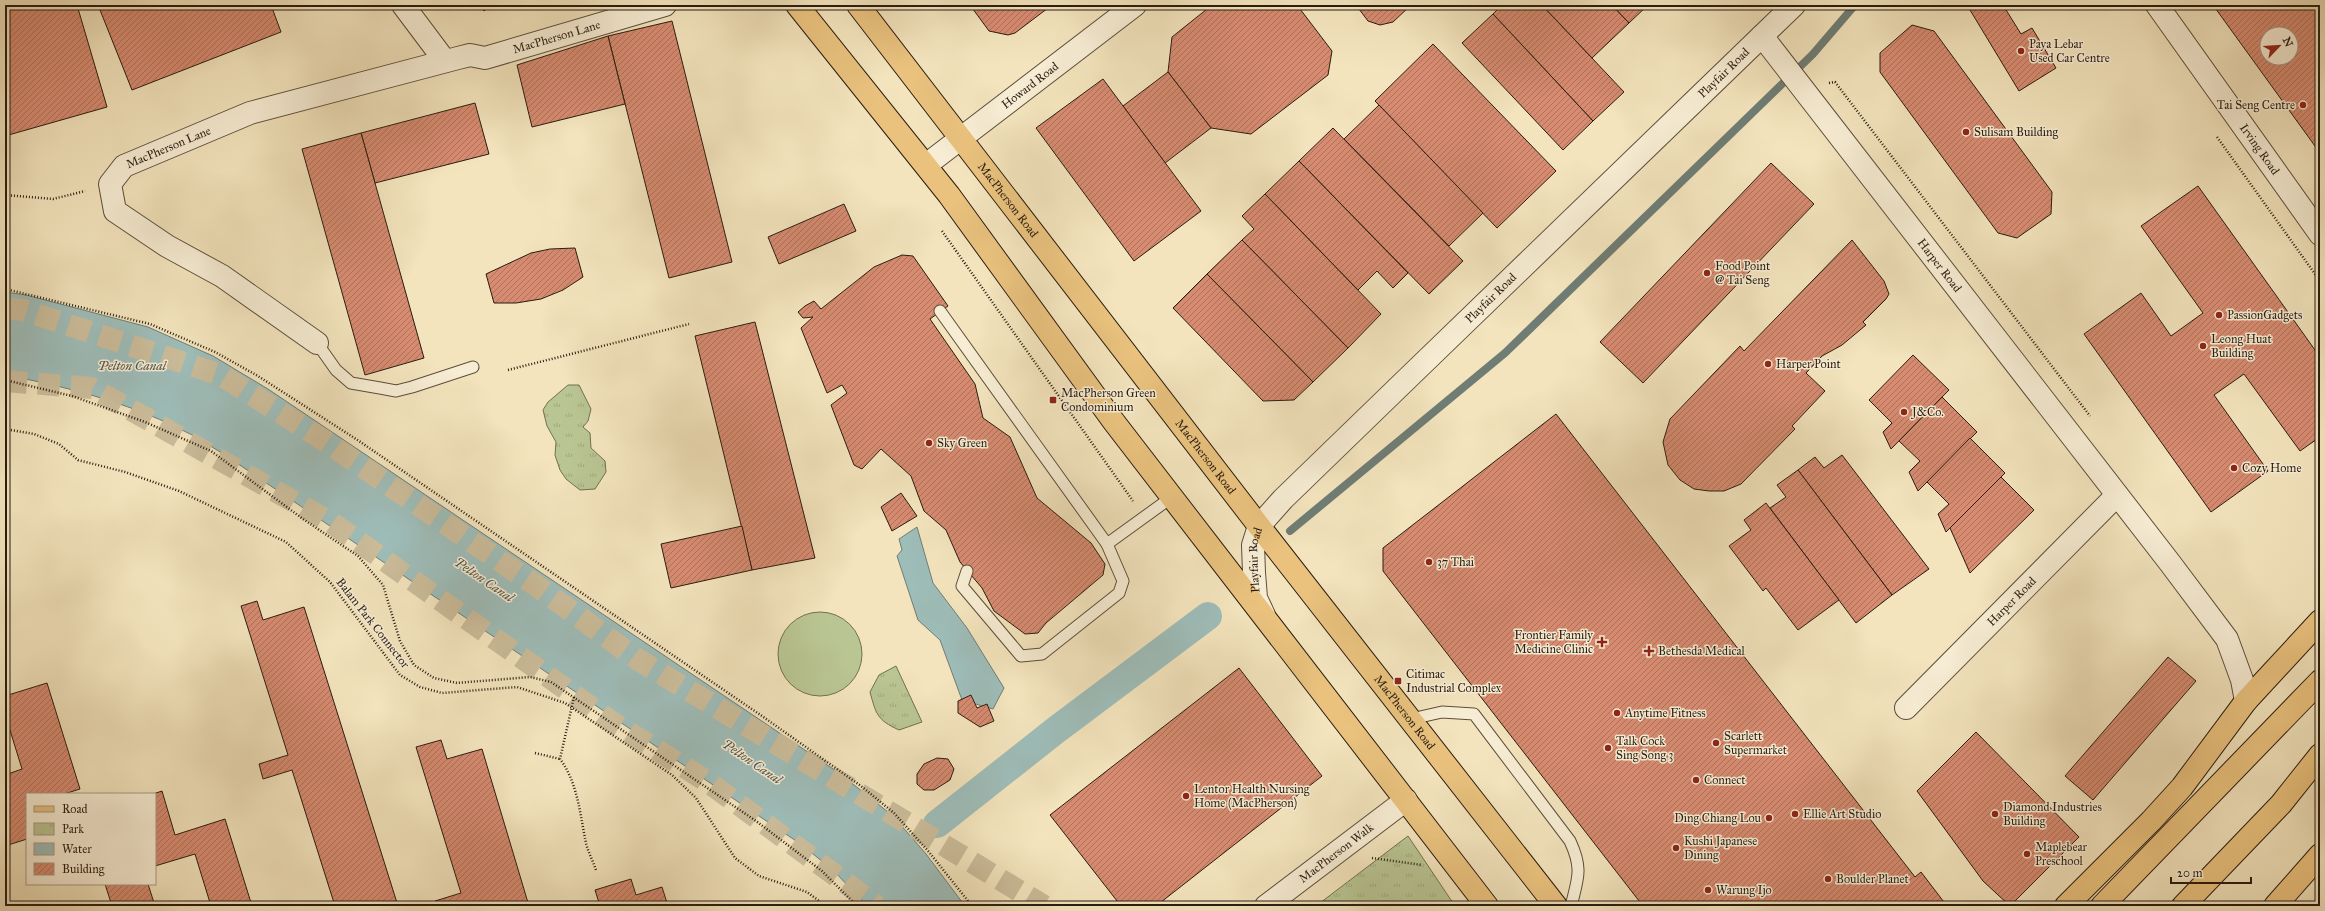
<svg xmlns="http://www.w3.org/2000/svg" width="2325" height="911" viewBox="0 0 2325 911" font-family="'IM FELL Great Primer',serif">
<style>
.park{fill:url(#park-tufts);stroke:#717052}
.garden{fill:#b9c593;stroke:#717052}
.water{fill:#9ebdb9;stroke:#6f7d75}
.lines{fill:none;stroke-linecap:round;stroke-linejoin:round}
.stream{stroke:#6f7d75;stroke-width:8}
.canal{stroke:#9ebdb9;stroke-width:28}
.building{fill:url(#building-hatch);stroke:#291c10;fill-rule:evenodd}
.motorway-tunnel{stroke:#cbbc9a;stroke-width:22;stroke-dasharray:22 11;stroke-linecap:butt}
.service-casing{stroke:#5c4e3b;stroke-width:13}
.minor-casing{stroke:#5c4e3b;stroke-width:24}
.primary-casing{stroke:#291c10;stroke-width:24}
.motorway-casing{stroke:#291c10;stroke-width:24}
.path{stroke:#291c10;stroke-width:2.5;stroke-dasharray:1 2;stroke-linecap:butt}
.service{stroke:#f7edd4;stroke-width:11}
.minor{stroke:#f7edd4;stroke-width:22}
.primary{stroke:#eac27e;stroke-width:22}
.motorway{stroke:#eac27e;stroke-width:22}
.poi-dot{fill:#8f2418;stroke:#f7edd4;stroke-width:1.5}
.labels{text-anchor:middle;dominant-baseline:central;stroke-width:3;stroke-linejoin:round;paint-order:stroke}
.street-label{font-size:12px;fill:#291c10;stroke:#f7edd4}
.poi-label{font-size:12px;fill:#291c10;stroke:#f7edd4;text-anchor:start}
.water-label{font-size:13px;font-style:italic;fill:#52544b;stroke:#f7edd4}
</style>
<defs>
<pattern id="park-tufts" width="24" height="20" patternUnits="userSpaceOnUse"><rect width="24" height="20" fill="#b9c593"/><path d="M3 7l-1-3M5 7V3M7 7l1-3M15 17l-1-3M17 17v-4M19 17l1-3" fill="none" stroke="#9fa97e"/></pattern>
<pattern id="building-hatch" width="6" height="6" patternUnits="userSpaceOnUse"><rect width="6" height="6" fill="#d78b71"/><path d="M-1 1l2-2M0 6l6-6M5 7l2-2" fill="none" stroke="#ae715b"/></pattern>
</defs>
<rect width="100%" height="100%" fill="#f3e4bd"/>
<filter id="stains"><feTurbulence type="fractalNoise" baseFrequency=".005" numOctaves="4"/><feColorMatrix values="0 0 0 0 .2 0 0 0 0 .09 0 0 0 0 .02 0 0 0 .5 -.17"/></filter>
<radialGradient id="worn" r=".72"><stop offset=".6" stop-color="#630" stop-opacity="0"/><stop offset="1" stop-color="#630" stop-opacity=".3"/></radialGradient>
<g class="park">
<polygon points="568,385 579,385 591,409 588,421 583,427 590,433 591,448 605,461 606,472 595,489 580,490 566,479 560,470 555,455 556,442 547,426 543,410 548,402"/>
<path d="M 896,666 L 922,722 L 899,730 C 877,720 876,714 870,692 L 879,675 Z"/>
<polygon points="1408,836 1455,906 1316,906"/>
</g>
<circle class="garden" cx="820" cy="654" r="42"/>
<g class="water">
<path d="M 5,292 L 26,295 L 148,327 L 213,356 L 268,389 L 839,773 L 893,816 L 926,854 L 965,906 L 867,906 L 834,871 L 802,845 L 225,455 C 210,446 196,436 180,429 C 126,402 64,386 5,375 Z"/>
<polygon points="917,527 933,583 967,628 1004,688 993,709 962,700 940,640 918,620 897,556 902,550 899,539"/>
</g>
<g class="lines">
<polyline class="stream" points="1290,531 1505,353 1813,54 1855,5"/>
<polyline class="canal" points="937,824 1056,730 1208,616"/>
</g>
<g class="building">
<polygon points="14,5 77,5 107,107 5,136 5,7"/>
<polygon points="98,5 271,5 281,32 132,90"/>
<polygon points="480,5 491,5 484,11"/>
<polygon points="970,5 1052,5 1015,33 1008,35 989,31"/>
<polygon points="1212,5 1297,5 1332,51 1328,75 1251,134 1211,128 1168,72 1172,37"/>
<polygon points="1356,5 1411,5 1393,22 1380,25 1368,21"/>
<polygon points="1502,5 1542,5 1624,92 1593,121 1493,14"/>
<polygon points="1542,5 1612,5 1629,23 1592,58"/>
<polygon points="1612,5 1648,5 1629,23"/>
<polygon points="1967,5 2003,5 2021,34 2032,28 2056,68 2019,91"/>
<path d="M 2213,5 L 2320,5 L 2320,153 ZM 2267,34 L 2291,34 L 2291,58 L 2267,58 Z"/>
<polygon points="1493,14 1593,121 1563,150 1462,43"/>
<polygon points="672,21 732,262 669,278 608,36"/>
<polygon points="1912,25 1934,31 2052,192 2051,214 2017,238 1998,233 1880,72 1880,53"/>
<polygon points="608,36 625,104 532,127 517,65"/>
<polygon points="1433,44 1556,171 1497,228 1375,101"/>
<polygon points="1168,72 1211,128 1165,163 1123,106"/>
<polygon points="1103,79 1201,211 1134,261 1036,128"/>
<polygon points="475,103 489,154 375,183 361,133"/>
<polygon points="1379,105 1483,213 1449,246 1344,139"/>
<polygon points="1333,128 1463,261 1429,294 1299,161"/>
<polygon points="361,133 424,358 365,375 302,149"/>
<polygon points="1299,161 1408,273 1393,288 1377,271 1358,290 1265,194"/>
<polygon points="1771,163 1814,204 1643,383 1600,342"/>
<polygon points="2198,186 2320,357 2320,437 2300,451 2244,374 2214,395 2268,471 2211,512 2084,334 2141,293 2171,336 2203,313 2141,226"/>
<polygon points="1265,194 1381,314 1348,348 1242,240 1254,229 1242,216"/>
<polygon points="844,204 856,231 779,264 768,237"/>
<polygon points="1242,240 1348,348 1313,382 1207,274"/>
<polygon points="1852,240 1884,281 1889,294 1886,299 1863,322 1866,325 1842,345 1822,356 1806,373 1825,391 1792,426 1795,429 1741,484 1724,491 1709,491 1694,489 1680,480 1668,465 1663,442 1670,419 1740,346 1744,351"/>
<polygon points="575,248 583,277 563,290 541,299 516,303 494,303 486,274 531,253 550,249"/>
<polygon points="902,255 913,256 948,306 930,319 975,384 983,418 1010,437 1037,498 1091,543 1105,564 1103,575 1046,623 1038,633 1025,634 994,611 982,588 960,562 946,530 924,511 911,476 881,449 862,469 854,465 831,405 847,393 842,385 827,393 801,328 813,317 803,318 798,312 805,306 814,301 821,309 874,267"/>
<polygon points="1207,274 1313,382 1294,400 1263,401 1173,308"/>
<polygon points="755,322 815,558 752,570 695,336"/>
<polygon points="1913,355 1949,390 1891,449 1883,432 1892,423 1869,400"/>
<polygon points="1942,397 1977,432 1918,491 1909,472 1920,461 1899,441"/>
<polygon points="1556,414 1915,877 1921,872 1947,906 1643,906 1383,571 1383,548"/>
<polygon points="1970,438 2005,473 1946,532 1938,514 1949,504 1927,482"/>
<polygon points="1842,455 1929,569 1892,595 1798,470 1815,457 1824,468"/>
<polygon points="1798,470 1892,595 1856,623 1770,508 1786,497 1777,485"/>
<polygon points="2001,477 2034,510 1970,573 1950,528"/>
<polygon points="901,493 917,516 892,531 881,507"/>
<polygon points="1766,503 1839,600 1798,630 1766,588 1763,591 1729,546 1751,530 1744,520"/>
<polygon points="742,526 752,570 671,588 661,544"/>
<polygon points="257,601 263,620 304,607 398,906 335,906 292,770 263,779 259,764 288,755 241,606"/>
<polygon points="2168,657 2196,681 2093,800 2065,776"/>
<polygon points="1239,668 1322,776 1156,906 1121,906 1050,815"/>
<polygon points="47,683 80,789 64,794 27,794 27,839 5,846 5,775 22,769 5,714 5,696"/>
<polygon points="971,695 977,708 987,704 994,721 980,727 958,713 958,701"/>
<polygon points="1976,732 2079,837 2010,906 1983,881 1917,791"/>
<polygon points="441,740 447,759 482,749 529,906 437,906 435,901 461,893 416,747"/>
<polygon points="937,758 948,759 954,769 950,780 934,790 924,790 917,784 917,774 924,764"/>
<polygon points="162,791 175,835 225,819 252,906 211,906 195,854 155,866 155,794 153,794"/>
<polygon points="631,879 636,895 662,887 668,906 600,906 595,890"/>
<polygon points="105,884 148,884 155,906 112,906"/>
</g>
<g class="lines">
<g class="motorway-tunnel">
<polyline points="5,308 23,310 221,375 325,441 538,587 637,659 1044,906"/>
<polyline points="5,381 92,388 332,523 612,722 708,782 877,906"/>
</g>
<defs>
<g id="service">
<polyline points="940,311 1107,544"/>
<polyline points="317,343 336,370 351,383 380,388 396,391 412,387 473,367"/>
<polyline points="967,571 962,586 1021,656 1042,654 1119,593 1123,581 1107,544 1172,497"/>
<path d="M 1411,719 L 1442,712 L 1474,714 L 1570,841 C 1583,869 1578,878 1571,906"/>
</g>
<g id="minor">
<polyline points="403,5 445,61"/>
<path id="s1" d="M 2157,5 L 2320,234"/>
<path id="s2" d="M 1762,36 L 2170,563 L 2227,639 L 2242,680 L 2246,701"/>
<path id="s3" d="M 926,165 L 1135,5"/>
<path id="s4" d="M 317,343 L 222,276 L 167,246 L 115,211 L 110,184 L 124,166 L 250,113 L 458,58 L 470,55 L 485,58 L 665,5"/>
<path id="s5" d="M 1264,615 L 1256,598 L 1254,573 L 1253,545 L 1259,526 L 1283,499 L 1411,375 L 1794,5"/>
<path id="s6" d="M 1906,708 L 2117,495"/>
<path id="s7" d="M 1266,906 L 1406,800"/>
</g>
<g id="primary">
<polyline points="797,5 949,195 1114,422 1487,906"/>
<path id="s8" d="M 858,5 L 1259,526 L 1556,906"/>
<polyline points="2066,906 2151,821 2182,787 2246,701 2320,621"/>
<polyline points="2183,906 2281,804 2320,755"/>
<polyline points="2275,906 2320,855"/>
</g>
<polyline id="motorway" points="2102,906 2320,681"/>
</defs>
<use href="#service" class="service-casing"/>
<use href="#minor" class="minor-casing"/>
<use href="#primary" class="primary-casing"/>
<use href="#motorway" class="motorway-casing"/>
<g class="path">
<polyline points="690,7 697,5"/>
<polyline points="1829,83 1835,82 2090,416"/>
<polyline points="2217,137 2320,281"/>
<polyline points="5,195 53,199 85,191"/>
<polyline points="942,231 1133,501"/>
<polyline points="5,289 150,324 215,352 258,376 359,441 762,716 861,786 894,813 929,852 972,906"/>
<polyline points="508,370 689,324"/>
<polyline points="5,380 72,396 145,422 211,451 303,519 358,556 383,585 400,641 414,665 434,678 457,683 530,677 551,682 756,821 822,871 857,906"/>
<polyline points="5,429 34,434 59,444 78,460 125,472 179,491 286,542 330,582 400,675 420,687 442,693 517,687 565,703 672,775 696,798 735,858 759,876 807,892 826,906"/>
<path d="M 574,697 L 560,759 C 578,783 580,815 586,843 C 588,852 593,861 596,870"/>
<polyline points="535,753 560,759"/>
<polyline points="1372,858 1422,865"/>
</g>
<use href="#service" class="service"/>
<use href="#minor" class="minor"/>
<use href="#primary" class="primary"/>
<use href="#motorway" class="motorway"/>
</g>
<g class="poi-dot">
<circle cx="2021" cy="51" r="4"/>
<circle cx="2303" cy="105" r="4"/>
<circle cx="1966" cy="132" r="4"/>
<circle cx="1707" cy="273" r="4"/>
<circle cx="2219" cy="315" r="4"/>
<circle cx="2203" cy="346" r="4"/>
<circle cx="1768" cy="364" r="4"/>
<rect x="1049" y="396" width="8" height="8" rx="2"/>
<circle cx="1904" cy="412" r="4"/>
<circle cx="929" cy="443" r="4"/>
<circle cx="2234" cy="468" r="4"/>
<circle cx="1429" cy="562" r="4"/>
<path d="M1600 636h4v4h4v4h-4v4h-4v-4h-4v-4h4z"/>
<path d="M1647 645h4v4h4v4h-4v4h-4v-4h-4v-4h4z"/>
<rect x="1394" y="677" width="8" height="8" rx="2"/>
<circle cx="1617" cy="713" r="4"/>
<circle cx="1716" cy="743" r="4"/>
<circle cx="1608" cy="748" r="4"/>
<circle cx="1696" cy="780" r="4"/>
<circle cx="1186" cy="796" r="4"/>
<circle cx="1795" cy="814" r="4"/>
<circle cx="1995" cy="814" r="4"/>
<circle cx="1769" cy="818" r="4"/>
<circle cx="1676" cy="848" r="4"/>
<circle cx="2027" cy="854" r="4"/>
<circle cx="1828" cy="879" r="4"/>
<circle cx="1708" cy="890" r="4"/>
</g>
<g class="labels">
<g class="street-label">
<text stroke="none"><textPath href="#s4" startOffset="746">MacPherson Lane</textPath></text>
<text stroke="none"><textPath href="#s5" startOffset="741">Playfair Road</textPath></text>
<text stroke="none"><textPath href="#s3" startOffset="131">Howard Road</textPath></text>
<text stroke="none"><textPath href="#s4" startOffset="340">MacPherson Lane</textPath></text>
<text stroke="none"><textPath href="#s1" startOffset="177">Irving Road</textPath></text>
<text stroke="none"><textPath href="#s8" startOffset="246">MacPherson Road</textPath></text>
<text stroke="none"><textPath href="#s2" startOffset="290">Harper Road</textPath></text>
<text stroke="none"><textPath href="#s5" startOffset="417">Playfair Road</textPath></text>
<text stroke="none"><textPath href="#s8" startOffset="570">MacPherson Road</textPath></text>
<text stroke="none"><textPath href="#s5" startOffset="57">Playfair Road</textPath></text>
<text stroke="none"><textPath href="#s6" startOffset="150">Harper Road</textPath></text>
<text transform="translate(373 623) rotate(52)">Balam Park Connector</text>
<text stroke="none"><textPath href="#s8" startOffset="894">MacPherson Road</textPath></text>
<text stroke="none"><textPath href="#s7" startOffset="88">MacPherson Walk</textPath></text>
</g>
<g class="poi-label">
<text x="2029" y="44">Paya Lebar<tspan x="2029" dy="14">Used Car Centre</tspan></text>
<text x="2295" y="105" text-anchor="end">Tai Seng Centre</text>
<text x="1974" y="132">Sulisam Building</text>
<text x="1715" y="266">Food Point<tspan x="1715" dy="14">@ Tai Seng</tspan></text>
<text x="2227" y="315">PassionGadgets</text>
<text x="2211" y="339">Leong Huat<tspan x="2211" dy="14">Building</tspan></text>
<text x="1776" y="364">Harper Point</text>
<text x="1061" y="393">MacPherson Green<tspan x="1061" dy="14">Condominium</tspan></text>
<text x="1912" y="412">J&amp;Co.</text>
<text x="937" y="443">Sky Green</text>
<text x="2242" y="468">Cozy Home</text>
<text x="1437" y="562">37 Thai</text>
<text x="1593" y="635" text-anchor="end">Frontier Family<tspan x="1593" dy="14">Medicine Clinic</tspan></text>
<text x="1658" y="651">Bethesda Medical</text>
<text x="1406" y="674">Citimac<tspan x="1406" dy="14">Industrial Complex</tspan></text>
<text x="1625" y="713">Anytime Fitness</text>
<text x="1724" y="736">Scarlett<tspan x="1724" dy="14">Supermarket</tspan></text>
<text x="1616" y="741">Talk Cock<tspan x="1616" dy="14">Sing Song 3</tspan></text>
<text x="1704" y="780">Connect</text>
<text x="1194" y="789">Lentor Health Nursing<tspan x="1194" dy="14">Home (MacPherson)</tspan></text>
<text x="2003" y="807">Diamond Industries<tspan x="2003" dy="14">Building</tspan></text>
<text x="1803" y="814">Ellie Art Studio</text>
<text x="1761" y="818" text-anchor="end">Ding Chiang Lou</text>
<text x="1684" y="841">Kushi Japanese<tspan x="1684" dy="14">Dining</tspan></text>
<text x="2035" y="847">Maplebear<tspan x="2035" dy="14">Preschool</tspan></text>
<text x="1836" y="879">Boulder Planet</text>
<text x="1716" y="890">Warung Ijo</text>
</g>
<g class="water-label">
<text x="132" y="366">Pelton Canal</text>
<text transform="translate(484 580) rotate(34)">Pelton Canal</text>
<text transform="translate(752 762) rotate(34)">Pelton Canal</text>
</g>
</g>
<rect width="2325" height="911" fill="none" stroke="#f3e4bd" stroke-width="20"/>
<rect x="6" y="6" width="2313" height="899" fill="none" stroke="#291c10" stroke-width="2"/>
<rect x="10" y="10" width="2305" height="891" fill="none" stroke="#291c10"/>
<rect x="26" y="793" width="130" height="92" fill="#f7edd4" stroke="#a59986"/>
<rect x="34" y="806" width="20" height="6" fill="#eac27e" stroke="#a59986"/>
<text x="62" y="813" font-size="12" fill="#291c10">Road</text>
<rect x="34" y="823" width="20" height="12" fill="url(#park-tufts)" stroke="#a59986"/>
<text x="62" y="833" font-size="12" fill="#291c10">Park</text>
<rect x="34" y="843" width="20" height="12" fill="#9ebdb9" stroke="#a59986"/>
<text x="62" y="853" font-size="12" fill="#291c10">Water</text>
<rect x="34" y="863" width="20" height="12" fill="url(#building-hatch)" stroke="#a59986"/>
<text x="62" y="873" font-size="12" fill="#291c10">Building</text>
<g transform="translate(2279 46) rotate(65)"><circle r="19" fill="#f7edd4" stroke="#a59986"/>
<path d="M0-3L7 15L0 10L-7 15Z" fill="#8f2418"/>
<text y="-6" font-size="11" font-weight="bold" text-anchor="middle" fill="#291c10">N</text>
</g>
<path d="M2171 877v6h80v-6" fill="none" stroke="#291c10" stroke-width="2"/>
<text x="2177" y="877" font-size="12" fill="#291c10" stroke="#f7edd4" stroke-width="3" paint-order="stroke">20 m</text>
<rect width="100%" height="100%" filter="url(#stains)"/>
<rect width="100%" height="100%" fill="url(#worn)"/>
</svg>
